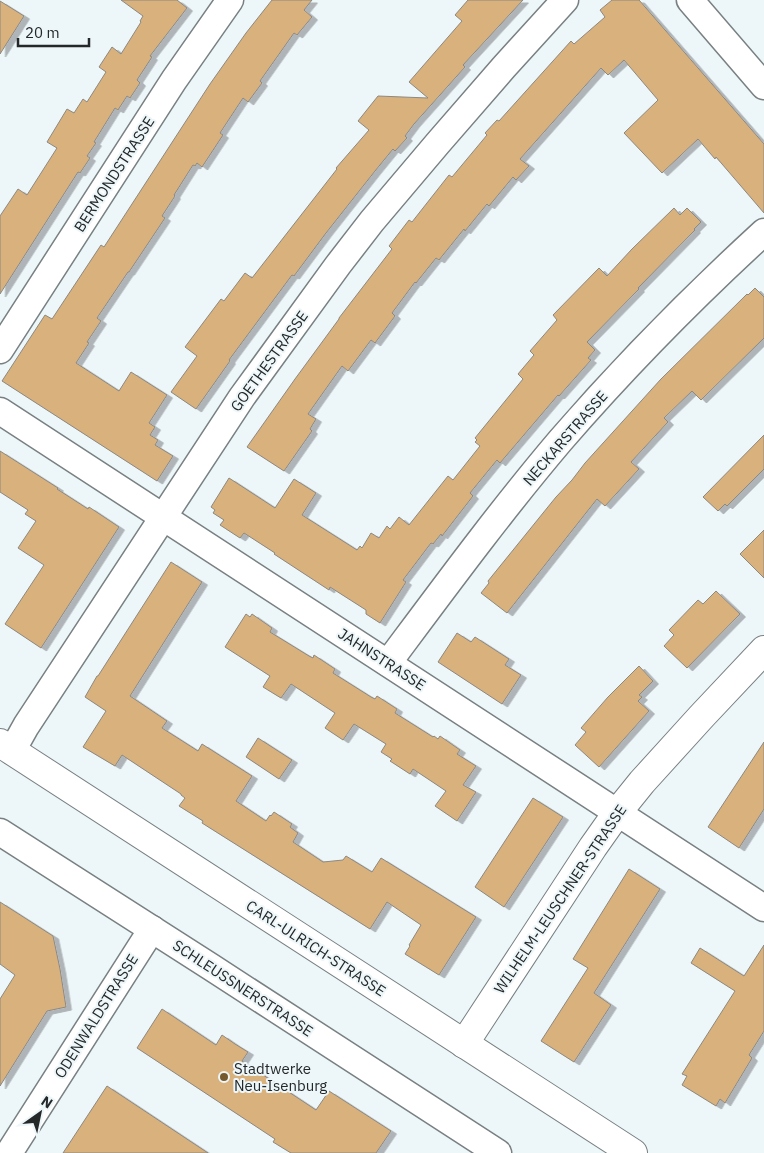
<svg xmlns="http://www.w3.org/2000/svg" width="764" height="1153" viewBox="0 0 764 1153" font-family="'IBM Plex Sans',sans-serif">
<style>
.building{fill:#d9b17c;stroke:#8c8882;filter:url(#shadow)}
.lines{fill:none;stroke-linecap:round;stroke-linejoin:round}
.street-casing{stroke:#788082;stroke-width:29}
.secondary-casing{stroke:#788082;stroke-width:30}
.street{stroke:#fff;stroke-width:26}
.secondary{stroke:#fff;stroke-width:28}
.poi-dot{fill:#77592e;stroke:#edf6f9;stroke-width:2}
.labels{text-anchor:middle;dominant-baseline:central;stroke-width:4;stroke-linejoin:round;paint-order:stroke}
.street-label{font-size:15px;fill:#242829;stroke:#edf6f9}
.poi-label{font-size:15px;fill:#242829;stroke:#edf6f9;text-anchor:start}
</style>
<defs>
<filter id="shadow"><feDropShadow dx="5.5" dy="3" stdDeviation="0" flood-color="#0004"/></filter>
</defs>
<rect width="100%" height="100%" fill="#edf6f9"/>
<g class="building">
<polygon points="121,0 177,0 187,8 150,56 152,57 137,80 140,83 130,98 127,96 118,110 115,108 94,142 96,143 87,156 90,158 80,173 78,172 0,294 0,216 18,189 27,195 57,148 47,142 67,109 74,113 83,99 87,102 106,72 99,67 112,47 121,54 141,22 140,21 143,16"/>
<polygon points="272,0 312,0 304,10 312,17 297,35 294,33 260,81 262,83 248,102 243,98 220,133 223,135 202,167 197,163 195,166 193,165 174,195 175,196 162,216 165,218 129,272 128,272 97,318 101,321 87,342 89,343 76,363 119,391 131,372 167,395 149,423 155,427 150,435 158,440 155,445 173,456 157,481 2,381 45,315 52,319 101,245 104,247 210,84 246,33"/>
<polygon points="468,0 523,0 463,65 465,67 414,124 405,136 407,138 395,151 393,149 375,171 326,233 294,276 292,275 229,360 230,361 196,409 171,392 197,356 185,347 221,299 224,301 245,273 252,278 337,169 336,168 369,130 358,121 378,96 428,98 409,82 462,21 455,15"/>
<polygon points="612,0 639,0 764,144 764,213 716,157 715,159 698,139 662,173 624,133 658,100 624,60 608,75 601,68 520,159 529,166 516,180 513,177 489,206 487,204 465,231 464,229 439,260 436,258 416,283 415,282 392,313 395,316 375,343 371,340 348,371 342,366 308,414 316,419 310,429 312,431 284,471 247,447 295,379 339,319 339,318 392,249 389,246 409,220 412,222 449,175 452,177 487,135 485,133 497,120 499,121 571,41 574,44 605,17 600,10"/>
<polygon points="0,1 24,16 0,54"/>
<polygon points="674,208 680,215 687,208 701,222 694,229 695,230 638,288 639,289 587,342 595,350 588,358 591,360 559,396 558,395 500,463 497,460 470,493 473,496 442,536 441,534 433,544 431,543 403,580 406,582 380,623 366,614 366,610 330,587 329,590 274,554 275,553 244,533 240,538 220,525 224,520 213,513 215,510 211,507 229,478 275,508 294,479 316,493 302,515 357,550 360,546 362,548 371,533 379,538 387,526 390,529 399,517 409,525 448,476 453,480 480,446 475,442 477,440 475,438 523,379 518,374 534,355 530,351 557,320 553,315 599,268 607,276 632,249"/>
<polygon points="755,288 764,297 764,338 701,400 692,391 664,418 668,422 631,462 639,469 605,506 597,499 507,613 481,593 489,583 488,581 556,497 572,480 585,463 661,379 747,294 748,295"/>
<polygon points="764,435 764,469 727,506 725,504 718,511 703,497"/>
<polygon points="0,451 58,488 57,489 88,509 89,507 119,527 41,648 5,624 44,565 18,548 36,521 25,514 28,510 0,492"/>
<polygon points="764,530 764,578 740,554"/>
<polygon points="171,562 202,582 130,696 167,721 162,728 198,751 202,744 252,776 236,801 266,821 270,815 271,816 274,812 292,824 290,827 298,833 293,842 323,862 343,860 346,856 372,872 381,858 476,917 439,975 405,954 410,946 409,945 421,925 387,902 370,929 202,823 203,821 179,806 185,798 181,795 181,794 122,755 115,766 83,747 106,711 85,697 97,676 98,676"/>
<polygon points="716,591 740,614 687,668 664,646 674,635 669,630 698,600 703,604"/>
<polygon points="246,614 250,617 252,614 272,628 270,632 309,656 313,658 314,655 335,669 333,673 371,697 375,699 377,696 397,709 395,713 433,737 434,736 438,739 440,736 460,750 457,754 476,766 463,785 476,792 457,821 435,806 446,791 413,769 410,774 390,761 392,759 381,752 386,744 354,724 343,740 325,728 335,713 291,684 281,698 263,687 270,676 225,647"/>
<polygon points="457,633 471,642 475,637 509,659 505,665 521,675 502,704 438,662"/>
<polygon points="639,666 653,681 639,695 642,697 638,701 649,711 599,767 575,745 586,732 581,728 608,697"/>
<polygon points="258,738 292,760 279,779 246,757"/>
<polygon points="764,742 764,809 739,848 708,827"/>
<polygon points="533,798 563,817 504,907 475,887"/>
<polygon points="629,869 660,889 594,993 611,1005 574,1062 541,1041 588,968 573,959"/>
<polygon points="0,902 53,936 60,969 66,1007 47,1011 0,1086 0,999 15,975 0,964"/>
<polygon points="764,945 764,1031 749,1055 752,1058 725,1103 720,1099 716,1106 682,1085 687,1076 682,1074 735,991 691,963 700,948 744,976"/>
<polygon points="162,1009 216,1045 222,1035 235,1044 248,1052 242,1061 316,1110 329,1091 391,1131 376,1153 291,1153 273,1142 275,1139 137,1048"/>
<polygon points="107,1086 208,1153 63,1153"/>
</g>
<g class="lines">
<defs>
<g id="street">
<polyline points="690,0 764,86"/>
<polyline points="0,350 174,80 230,0"/>
<polyline points="0,411 764,908"/>
<path d="M 388,663 C 444,588 499,513 560,441 C 624,367 692,298 764,232"/>
<polyline points="12,751 26,726 242,397 338,265 372,221 438,143 504,67 565,0"/>
<polyline points="0,832 211,967 498,1153"/>
<polyline points="9,1153 152,929"/>
</g>
<g id="secondary">
<polyline points="0,743 633,1153"/>
<polyline points="464,1044 593,847 617,813 642,782 701,717 764,650"/>
</g>
</defs>
<use href="#street" class="street-casing"/>
<use href="#secondary" class="secondary-casing"/>
<use href="#street" class="street"/>
<use href="#secondary" class="secondary"/>
</g>
<circle class="poi-dot" cx="224" cy="1077" r="5"/>
<g class="labels">
<g class="street-label">
<text transform="translate(114 174) rotate(-57)">BERMONDSTRASSE</text>
<text transform="translate(269 361) rotate(-54)">GOETHESTRASSE</text>
<text transform="translate(565 438) rotate(-49)">NECKARSTRASSE</text>
<text transform="translate(382 659) rotate(33)">JAHNSTRASSE</text>
<text transform="translate(560 899) rotate(-56)">WILHELM-LEUSCHNER-STRASSE</text>
<text transform="translate(316 948) rotate(33)">CARL-ULRICH-STRASSE</text>
<text transform="translate(243 988) rotate(33)">SCHLEUSSNERSTRASSE</text>
<text transform="translate(96 1016) rotate(-58)">ODENWALDSTRASSE</text>
</g>
<g class="poi-label">
<text x="234" y="1068">Stadtwerke<tspan x="234" dy="17">Neu-Isenburg</tspan></text>
</g>
</g>
<g transform="translate(40 1113) rotate(33)" stroke="#edf6f9" stroke-width="4" paint-order="stroke">
<path d="M0-4L9 19L0 12L-9 19Z" fill="#242829"/>
<text y="-8" font-size="14" font-weight="bold" text-anchor="middle" fill="#242829">N</text>
</g>
<path d="M18 38v8h71v-8" fill="none" stroke="#242829" stroke-width="2.5"/>
<text x="25" y="38" font-size="15" fill="#242829" stroke="#edf6f9" stroke-width="4" paint-order="stroke">20 m</text>
</svg>
